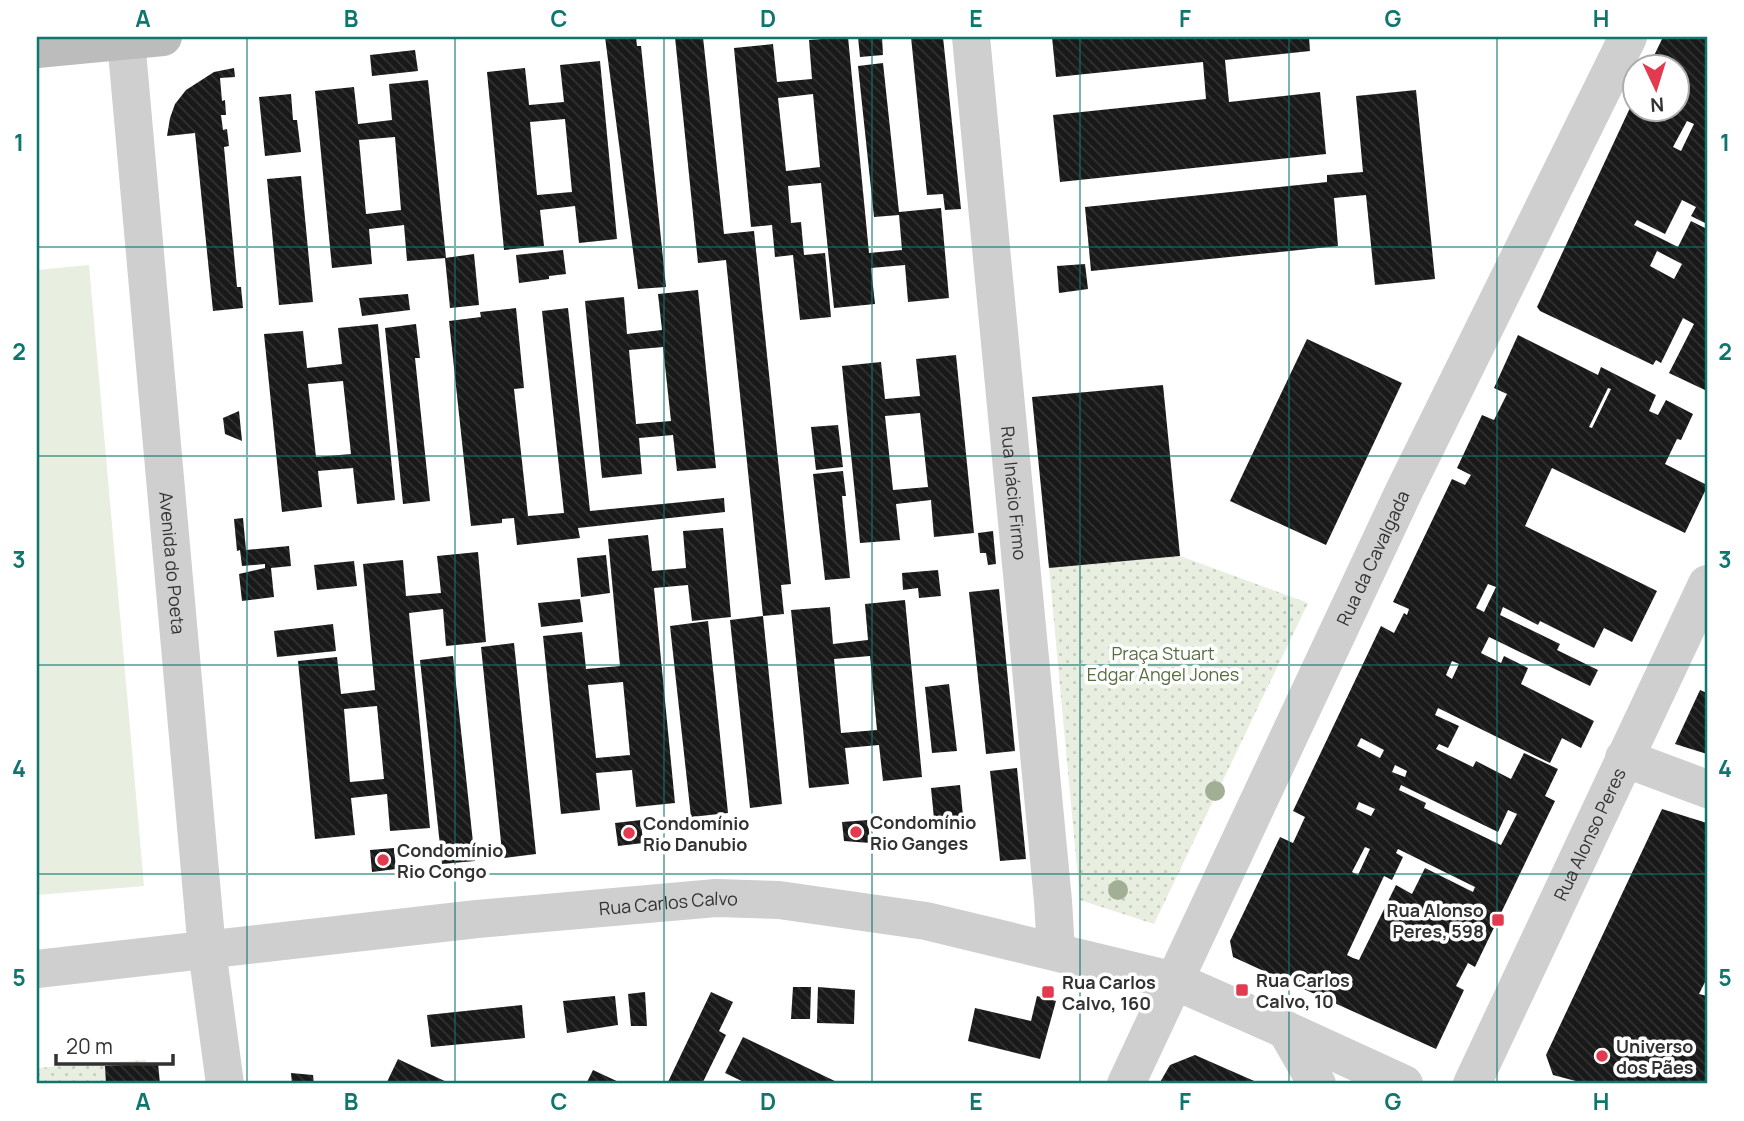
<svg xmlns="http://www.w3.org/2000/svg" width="1744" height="1121" viewBox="0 0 1744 1121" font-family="Manrope,sans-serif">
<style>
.green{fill:#e8eee0}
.park{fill:url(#park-dots)}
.building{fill:url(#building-back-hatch);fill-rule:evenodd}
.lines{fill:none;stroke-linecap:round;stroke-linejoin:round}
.minor{stroke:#cfcfcf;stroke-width:38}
.tertiary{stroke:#cfcfcf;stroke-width:38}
.secondary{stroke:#bcbcbc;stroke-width:38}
.tree{fill:#a3af95}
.grid{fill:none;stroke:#0f766e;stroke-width:2;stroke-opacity:0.55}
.poi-dot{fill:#e23a4f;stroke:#fff;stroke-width:2.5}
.labels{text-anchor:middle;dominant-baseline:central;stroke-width:7;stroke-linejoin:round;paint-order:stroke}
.street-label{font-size:18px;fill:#323232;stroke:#fff}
.park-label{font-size:18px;fill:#576d3f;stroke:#fff}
.poi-label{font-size:18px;font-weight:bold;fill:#323232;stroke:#fff;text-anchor:start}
.neatline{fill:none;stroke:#0f766e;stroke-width:2.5}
.grid-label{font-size:23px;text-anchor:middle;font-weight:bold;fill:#0f766e}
</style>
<defs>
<pattern id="park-dots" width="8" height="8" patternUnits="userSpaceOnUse" patternTransform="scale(1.75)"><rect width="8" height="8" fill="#e8eee0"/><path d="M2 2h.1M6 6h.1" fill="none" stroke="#c7cdc1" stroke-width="1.8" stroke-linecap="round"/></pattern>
<pattern id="building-back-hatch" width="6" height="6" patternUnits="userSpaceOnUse" patternTransform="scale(1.75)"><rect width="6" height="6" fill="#191919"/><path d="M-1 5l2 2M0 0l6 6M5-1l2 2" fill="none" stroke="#323232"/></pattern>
</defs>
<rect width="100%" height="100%" fill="#fff"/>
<polygon class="green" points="89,265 144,886 37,895 37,270"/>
<g class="park">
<polygon points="1180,556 1308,603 1154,924 1080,900 1049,568"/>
<polygon points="146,1060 148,1084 37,1084 37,1068"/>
</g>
<g class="building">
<polygon points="605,37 636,37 637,46 641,46 666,287 638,289"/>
<polygon points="675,37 703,37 724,234 754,231 791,584 781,585 784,614 763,616 726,260 698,263"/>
<path d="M 848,37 L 869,253 L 902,250 L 899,215 L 874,217 L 858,66 L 883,63 L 899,212 L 941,208 L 949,298 L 908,302 L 905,265 L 871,268 L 875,304 L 834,308 L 821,183 L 788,186 L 791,223 L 801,222 L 804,255 L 825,253 L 831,317 L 800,320 L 793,255 L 775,257 L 772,225 L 751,227 L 734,48 L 773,44 L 777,82 L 812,79 L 809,40 ZM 813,94 L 820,167 L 786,171 L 778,98 Z"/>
<polygon points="858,37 882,37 883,55 860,57"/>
<polygon points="911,37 943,37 961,209 945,210 943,194 927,195"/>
<polygon points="1052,37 1309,37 1310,51 1225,60 1229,102 1320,92 1326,154 1060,182 1053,115 1206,99 1203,62 1056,77"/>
<path d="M 1663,37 L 1707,37 L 1707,224 L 1691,216 L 1696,207 L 1682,200 L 1665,234 L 1637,220 L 1634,225 L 1678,247 L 1691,221 L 1707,229 L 1707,391 L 1669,373 L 1694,324 L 1683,318 L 1661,363 L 1656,360 L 1653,365 L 1540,311 L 1537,307 L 1636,95 L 1636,108 L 1678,108 L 1678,66 L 1649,66 ZM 1687,121 L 1694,124 L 1681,151 L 1673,147 ZM 1657,251 L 1682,264 L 1674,279 L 1650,266 Z"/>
<polygon points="415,50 418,71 372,76 370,55"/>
<path d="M 600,61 L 617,239 L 579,243 L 575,206 L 540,210 L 544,246 L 504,250 L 487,72 L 525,68 L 529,105 L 564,102 L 560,65 ZM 565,119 L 572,192 L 537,195 L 530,122 Z"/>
<polygon points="234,68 235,77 220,78 222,101 225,100 226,115 221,115 223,130 227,129 229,146 224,147 237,287 241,287 243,308 213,311 195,133 167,136 170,118 175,104 186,90 214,72"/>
<path d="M 428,80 L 446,258 L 407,261 L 404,225 L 369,229 L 372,264 L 332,268 L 315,91 L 354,87 L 358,124 L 392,120 L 389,84 ZM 395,137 L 401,210 L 366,214 L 359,140 Z"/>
<polygon points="1416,90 1435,279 1375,285 1366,195 1334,198 1338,246 1091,271 1085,207 1327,182 1327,175 1363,172 1356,96"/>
<polygon points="291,94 293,120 297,120 301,152 265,156 259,97"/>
<polygon points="301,176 313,302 279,305 267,179"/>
<polygon points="563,250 566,274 549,276 549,279 519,283 516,255"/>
<polygon points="474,254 479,305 450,308 445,258"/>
<polygon points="1085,264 1088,289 1059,293 1057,266"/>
<path d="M 698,290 L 716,468 L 677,471 L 673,435 L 639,438 L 642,474 L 602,478 L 585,301 L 624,297 L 627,334 L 662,330 L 658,294 ZM 663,347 L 671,421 L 636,424 L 629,350 Z"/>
<polygon points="408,294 410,310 362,316 359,298"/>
<polygon points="516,308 524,388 514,389 528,516 564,513 542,311 568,308 590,511 724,498 725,512 578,528 580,538 517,545 514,518 502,519 502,523 471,526 449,321 481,317 480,312"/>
<path d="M 378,324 L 395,500 L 357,504 L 353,468 L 318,471 L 322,507 L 282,512 L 264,334 L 303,331 L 307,368 L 342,364 L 338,328 ZM 343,381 L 351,454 L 316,457 L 308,384 Z"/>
<polygon points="416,324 420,358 415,358 430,501 403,504 385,328"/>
<path d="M 1518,335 L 1598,375 L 1601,367 L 1656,395 L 1649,411 L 1658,415 L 1666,400 L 1693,414 L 1681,440 L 1677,439 L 1665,464 L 1707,485 L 1707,487 L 1685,533 L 1552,468 L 1551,470 L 1525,526 L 1657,591 L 1632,642 L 1604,628 L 1594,648 L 1540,621 L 1538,625 L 1503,607 L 1500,615 L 1560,644 L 1557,650 L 1598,670 L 1590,686 L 1489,637 L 1481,653 L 1501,663 L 1504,656 L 1528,668 L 1521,684 L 1594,721 L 1581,748 L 1562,738 L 1550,763 L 1438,708 L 1435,715 L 1459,726 L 1448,748 L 1439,744 L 1436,749 L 1473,767 L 1476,761 L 1511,779 L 1524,753 L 1558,769 L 1545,796 L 1555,801 L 1475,967 L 1468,963 L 1456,986 L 1464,990 L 1436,1049 L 1233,957 L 1230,941 L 1280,837 L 1293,843 L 1305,817 L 1293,811 L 1381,626 L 1394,633 L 1404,613 L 1407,615 L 1409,609 L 1393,602 L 1452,479 L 1465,485 L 1471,475 L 1457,468 L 1482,415 L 1494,420 L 1507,394 L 1494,388 ZM 1608,388 L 1611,389 L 1592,428 L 1589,427 ZM 1488,584 L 1496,587 L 1484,612 L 1476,608 ZM 1452,661 L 1459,664 L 1452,679 L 1446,675 ZM 1361,738 L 1384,750 L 1380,758 L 1357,746 ZM 1395,765 L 1407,771 L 1405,777 L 1392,772 ZM 1401,785 L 1498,832 L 1508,810 L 1517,814 L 1501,845 L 1424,808 L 1426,803 L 1399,790 ZM 1359,802 L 1375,809 L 1371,816 L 1356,809 ZM 1365,847 L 1370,849 L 1358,875 L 1352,872 ZM 1398,849 L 1475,887 L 1473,892 L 1425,868 L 1412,894 L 1396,885 L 1359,960 L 1353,958 L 1347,955 L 1384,876 L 1392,880 L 1403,857 L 1396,853 Z"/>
<polygon points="1307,339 1402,383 1326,545 1230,501"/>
<path d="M 956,355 L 974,533 L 934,537 L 931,500 L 896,504 L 900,540 L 860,543 L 842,366 L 881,362 L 885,399 L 920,396 L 916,359 ZM 920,413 L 928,487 L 893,490 L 885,416 Z"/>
<polygon points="1163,385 1180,556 1049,568 1032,397"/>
<polygon points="239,411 242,441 225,434 223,418"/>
<polygon points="838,425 843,467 816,470 811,427"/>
<polygon points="843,471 846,496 842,496 850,578 825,580 813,474"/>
<polygon points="243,518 246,550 289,546 291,566 271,568 274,597 242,601 239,574 265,568 265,564 242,566 240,550 237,551 234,519"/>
<path d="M 723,528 L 731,617 L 692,621 L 688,585 L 654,588 L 675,803 L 636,807 L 632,770 L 596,773 L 600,810 L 561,814 L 543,636 L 582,632 L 586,669 L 620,666 L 608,539 L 648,535 L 652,571 L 686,568 L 683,531 ZM 623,682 L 630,755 L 596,758 L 588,685 Z"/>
<polygon points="993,531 996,564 988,565 986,553 980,553 978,533"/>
<path d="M 478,552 L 486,642 L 446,646 L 443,609 L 409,613 L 430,828 L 390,831 L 387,794 L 351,798 L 355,835 L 315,839 L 298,661 L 337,657 L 341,694 L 375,690 L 363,564 L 403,560 L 406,596 L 441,593 L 437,556 ZM 377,706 L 384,779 L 350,782 L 344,709 Z"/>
<polygon points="606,555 610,593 581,597 577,558"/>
<polygon points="354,561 357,586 317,590 314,565"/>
<polygon points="938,570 941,596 919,598 918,588 903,590 902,573"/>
<polygon points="999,589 1015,751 986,754 969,592"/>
<polygon points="580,599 583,622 541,627 538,603"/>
<path d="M 905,600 L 922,777 L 883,781 L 879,745 L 845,748 L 849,784 L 809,788 L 791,610 L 830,607 L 833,644 L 868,640 L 865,604 ZM 870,656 L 877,730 L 841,733 L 834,659 Z"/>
<polygon points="763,616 782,804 750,808 730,620"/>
<polygon points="708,621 728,813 691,817 670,626"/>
<polygon points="333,624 336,651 277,657 274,631"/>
<polygon points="514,643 536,854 487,860 487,854 502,852 481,647"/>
<polygon points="453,656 475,861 442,864 420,660"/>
<polygon points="949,684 957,751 932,753 925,687"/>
<polygon points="1700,690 1707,693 1707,754 1675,744"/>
<polygon points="1017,768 1026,859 1000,861 990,771"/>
<polygon points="960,785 964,826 935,829 931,788"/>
<polygon points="1662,809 1707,823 1707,978 1699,994 1707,996 1707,1084 1587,1084 1553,1075 1546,1055"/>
<polygon points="641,820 643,843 618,846 615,823"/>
<polygon points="868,820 870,843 844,841 842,822"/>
<polygon points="394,848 396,869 372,872 370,850"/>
<polygon points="793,987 811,987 810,1019 791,1019"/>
<polygon points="818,987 855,990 854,1024 817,1023"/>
<polygon points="645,992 647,1026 631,1026 628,994"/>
<polygon points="711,992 733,1002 719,1031 726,1035 702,1084 667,1084"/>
<polygon points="615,996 618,1025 567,1033 563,1001"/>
<polygon points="1037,996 1056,1001 1040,1059 968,1041 975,1008 1031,1021"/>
<polygon points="522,1005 525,1038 431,1047 427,1015"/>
<polygon points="743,1037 841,1084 748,1084 725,1073"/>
<polygon points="1195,1055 1261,1084 1159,1084 1170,1065"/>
<polygon points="398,1059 451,1084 386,1084"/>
<polygon points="158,1063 160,1084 106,1084 105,1066"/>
<polygon points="593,1070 623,1084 586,1084"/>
<polygon points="291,1073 313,1075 314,1084 292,1084"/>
</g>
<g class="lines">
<g class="minor">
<path id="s1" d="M 971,37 L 1053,901 L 1056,951"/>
<path id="s2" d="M 126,40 L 207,950 L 225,1084"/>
<polyline points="1624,758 1707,789"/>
<polyline points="1286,1030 1404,1084"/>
<path id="s3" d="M 1126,1084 L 1404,491 L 1628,37"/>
</g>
<g class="tertiary">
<path id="s4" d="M 37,969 L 477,919 L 716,898 L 779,900 L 926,921 L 1175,981 L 1286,1030 L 1317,1084"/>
<path id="s5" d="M 1472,1084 L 1707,584"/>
</g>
<polyline class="secondary" points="37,49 163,37"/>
</g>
<g class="tree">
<circle cx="1215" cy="791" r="10"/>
<circle cx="1118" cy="890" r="10"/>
</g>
<path class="grid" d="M 247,37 L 247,1084M 455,37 L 455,1084M 664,37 L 664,1084M 872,37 L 872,1084M 1080,37 L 1080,1084M 1289,37 L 1289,1084M 1497,37 L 1497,1084M 37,247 L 1707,247M 37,456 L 1707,456M 37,665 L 1707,665M 37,874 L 1707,874"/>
<g class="poi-dot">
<circle cx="856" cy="832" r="7"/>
<circle cx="629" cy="833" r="7"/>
<circle cx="383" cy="860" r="7"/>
<rect x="1491" y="913" width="14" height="14" rx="3.5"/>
<rect x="1235" y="983" width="14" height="14" rx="3.5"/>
<rect x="1041" y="985" width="14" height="14" rx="3.5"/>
<circle cx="1602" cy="1056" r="7"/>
</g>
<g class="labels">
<g class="street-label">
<text stroke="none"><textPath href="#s1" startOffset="458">Rua Inácio Firmo</textPath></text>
<text stroke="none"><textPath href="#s3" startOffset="581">Rua da Cavalgada</textPath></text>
<text stroke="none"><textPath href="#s2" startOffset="525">Avenida do Poeta</textPath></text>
<text stroke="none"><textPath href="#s5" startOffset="276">Rua Alonso Peres</textPath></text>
<text stroke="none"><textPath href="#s4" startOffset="635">Rua Carlos Calvo</textPath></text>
</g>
<g class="park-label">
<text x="1163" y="653">Praça Stuart<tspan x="1163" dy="21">Edgar Angel Jones</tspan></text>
</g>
<g class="poi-label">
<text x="870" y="822">Condomínio<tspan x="870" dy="21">Rio Ganges</tspan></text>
<text x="643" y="823">Condomínio<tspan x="643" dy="21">Rio Danubio</tspan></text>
<text x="397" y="850">Condomínio<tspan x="397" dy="21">Rio Congo</tspan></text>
<text x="1484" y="910" text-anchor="end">Rua Alonso<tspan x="1484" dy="21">Peres, 598</tspan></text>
<text x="1256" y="980">Rua Carlos<tspan x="1256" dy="21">Calvo, 10</tspan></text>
<text x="1062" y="982">Rua Carlos<tspan x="1062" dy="21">Calvo, 160</tspan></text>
<text x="1616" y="1046">Universo<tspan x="1616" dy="21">dos Pães</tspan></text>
</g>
</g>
<rect width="1744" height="1121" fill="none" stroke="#ffffff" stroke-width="77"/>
<g transform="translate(1656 88) rotate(176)"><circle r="33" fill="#ffffff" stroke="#adadad" stroke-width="2"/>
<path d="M0-5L12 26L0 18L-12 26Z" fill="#e23a4f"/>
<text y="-10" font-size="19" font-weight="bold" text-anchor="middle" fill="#323232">N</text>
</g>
<path d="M56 1054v10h117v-10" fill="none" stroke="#323232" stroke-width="3.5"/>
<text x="66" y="1054" font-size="21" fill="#323232" stroke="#ffffff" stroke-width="5" paint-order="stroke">20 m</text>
<rect x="38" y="38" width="1668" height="1044" class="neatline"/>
<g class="grid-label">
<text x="143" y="27">A</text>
<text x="351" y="27">B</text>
<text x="559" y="27">C</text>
<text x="768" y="27">D</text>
<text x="976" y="27">E</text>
<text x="1185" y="27">F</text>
<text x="1393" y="27">G</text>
<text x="1601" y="27">H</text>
<text x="19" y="151">1</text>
<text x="1725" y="151">1</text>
<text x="19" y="360">2</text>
<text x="1725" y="360">2</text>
<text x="19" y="568">3</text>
<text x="1725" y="568">3</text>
<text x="19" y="777">4</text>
<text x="1725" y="777">4</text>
<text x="19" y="986">5</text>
<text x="1725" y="986">5</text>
<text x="143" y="1110">A</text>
<text x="351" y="1110">B</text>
<text x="559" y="1110">C</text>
<text x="768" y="1110">D</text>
<text x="976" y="1110">E</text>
<text x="1185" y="1110">F</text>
<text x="1393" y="1110">G</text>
<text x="1601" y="1110">H</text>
</g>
</svg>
